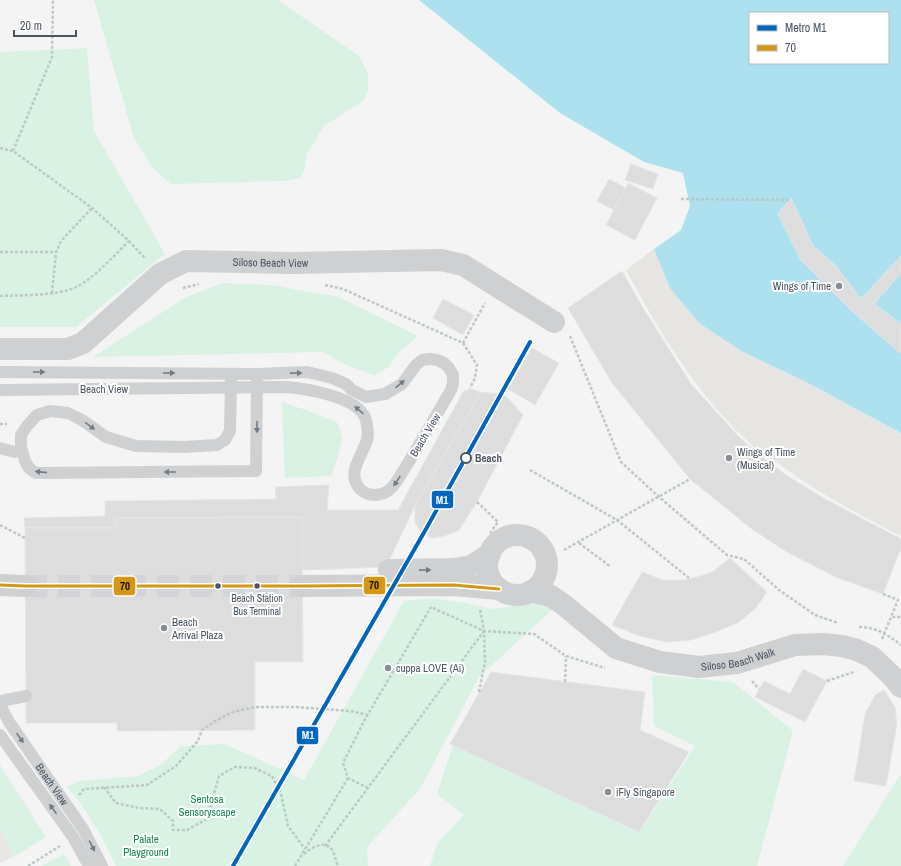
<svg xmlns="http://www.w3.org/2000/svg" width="901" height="866" viewBox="0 0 901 866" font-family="'Archivo Narrow',sans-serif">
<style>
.commercial{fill:#e8e7e3}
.green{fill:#d8f3e4}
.sand{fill:#e7e5e1}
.water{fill:#ade1f0;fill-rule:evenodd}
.building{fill:#ddddde;stroke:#e5e6e7}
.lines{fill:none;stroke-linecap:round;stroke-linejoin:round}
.minor-tunnel{stroke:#d2d4d7;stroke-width:22;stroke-dasharray:22 11;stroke-linecap:butt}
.path{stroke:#bbc8c4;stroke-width:2.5;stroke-dasharray:3 2;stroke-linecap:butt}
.service{stroke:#ced0d2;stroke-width:12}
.minor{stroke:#ced0d2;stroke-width:22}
.bus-1-casing{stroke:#fff;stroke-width:6}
.bus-1{stroke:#d49613;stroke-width:3}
.metro-1-casing{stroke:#fff;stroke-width:7}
.metro-1{stroke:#0065bd;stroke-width:4}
.oneway{fill:#727a83}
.poi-dot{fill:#868d94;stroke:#fff;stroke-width:1.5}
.stop-dot{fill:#fff;stroke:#4a5561;stroke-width:2}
.bus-dot{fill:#4a5561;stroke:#fff;stroke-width:1.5}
.labels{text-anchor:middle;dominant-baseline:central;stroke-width:4;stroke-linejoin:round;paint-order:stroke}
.bus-label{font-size:10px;fill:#4a5561;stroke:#fff}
.street-label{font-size:11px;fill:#4a5561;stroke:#fff}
.poi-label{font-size:11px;fill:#4a5561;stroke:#fff;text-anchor:start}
.stop-label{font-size:11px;font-weight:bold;fill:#4a5561;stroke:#fff;text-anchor:start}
.park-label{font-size:11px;fill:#158751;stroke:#fff}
.line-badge{stroke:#fff;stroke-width:1.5}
.badge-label{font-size:11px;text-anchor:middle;font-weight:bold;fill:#fff}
.pale-badge-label{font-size:11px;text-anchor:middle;font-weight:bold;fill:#111}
</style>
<rect width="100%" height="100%" fill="#f4f4f4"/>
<polygon class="commercial" points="0,829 15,856 0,863"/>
<g class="green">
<polygon points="94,0 278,0 359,56 368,73 368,91 363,101 324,126 307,154 305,169 300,178 284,181 171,184 152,167 134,138"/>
<polygon points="87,48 94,131 165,254 76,327 0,327 0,52"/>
<polygon points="223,283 271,285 339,297 418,336 399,352 389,367 374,375 344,364 324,352 93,357 186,297"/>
<polygon points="282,402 309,411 338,423 342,439 337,460 331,476 285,478"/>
<polygon points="433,598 466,603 493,609 540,602 555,607 479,677 420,789 367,847 368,866 116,866 99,832 81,804 67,787 80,781 138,776 160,765 181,746 225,744 304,780 404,601"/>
<polygon points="652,675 733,682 793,731 757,866 430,866 438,842 464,815 437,794 453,745 641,830 695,746 654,726"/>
<polygon points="0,765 46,837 15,856 0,829"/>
<polygon points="900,775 901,777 901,866 843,866"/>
<polygon points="64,854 71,866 42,866"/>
</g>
<path class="sand" d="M 654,249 L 670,288 L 743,352 L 808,383 L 901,433 L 901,536 C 857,514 815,491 776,462 C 764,454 752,446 742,436 C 692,387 659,331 626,270 Z"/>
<path class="water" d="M 419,0 L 901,0 L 901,433 L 808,383 L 743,352 L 699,323 L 670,288 L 654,249 L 681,230 L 690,206 L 683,173 L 644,162 L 560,113 ZM 750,13 L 888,13 L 888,63 L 750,63 Z"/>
<g class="building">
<polygon points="631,164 658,174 653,189 625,180"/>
<polygon points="609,179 626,188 614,210 597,201"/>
<polygon points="628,183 657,198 635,240 606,225"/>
<polygon points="791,198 813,246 836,266 861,299 901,256 901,273 874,304 901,324 901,354 850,309 801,260 778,214"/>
<polygon points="622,271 643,308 691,384 740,438 766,460 789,477 825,499 901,539 901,548 883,594 838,578 787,552 753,530 690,479 612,383 568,308"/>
<polygon points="443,299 474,315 463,335 433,318"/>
<polygon points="532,348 559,363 535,405 508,389"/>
<polygon points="470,389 481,392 415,506 386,567 302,570 302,517 116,518 116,528 25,528 24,518 105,516 105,501 276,499 275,487 329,485 327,510 398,510 463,392"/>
<polygon points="481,392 505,395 523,415 477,502 459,530 445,536 432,538 420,531 415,522 415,506"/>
<polygon points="302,517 303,662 255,662 255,730 117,731 117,723 26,723 25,528 116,528 116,518"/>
<polygon points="730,558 767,592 756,608 739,622 713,633 691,640 667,642 640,636 612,625 642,572 663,580 685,580 711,573"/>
<polygon points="803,669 827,681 805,722 755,697 764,681 790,694"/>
<polygon points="491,672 645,692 640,730 689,752 639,832 450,744"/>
<polygon points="884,690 895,707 897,724 886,786 854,781 865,714 875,695"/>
</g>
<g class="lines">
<polyline class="minor-tunnel" points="25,586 302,586"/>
<g class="path">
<polyline points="0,148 13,151 92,208 129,241 146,259"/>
<polyline points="13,151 52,57 53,0"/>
<polyline points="681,199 789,200"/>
<polyline points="0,252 56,252"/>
<polyline points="325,285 343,289 463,343 477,365 475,378 470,388"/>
<polyline points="183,288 199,284"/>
<polyline points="52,293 56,252 61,241 92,208"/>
<path d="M 0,296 C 20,295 59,296 76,287 C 92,280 116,254 129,241"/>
<polyline points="570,336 621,462 658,496 727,555 744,559 779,590 815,615 838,623"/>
<polyline points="463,343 485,303"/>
<polyline points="0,424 7,424"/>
<polyline points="530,470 617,520 689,578"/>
<polyline points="477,502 498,522 490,533"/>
<polyline points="0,525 25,538"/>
<polyline points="579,543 611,567"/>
<polyline points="564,550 690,479"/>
<polyline points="883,594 898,600 891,617"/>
<polyline points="433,608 484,631 534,634 566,656 605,668"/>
<path d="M 859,627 C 876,627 888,635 901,645"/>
<polyline points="882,639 891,617 901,617"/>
<polyline points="752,681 759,689"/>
<polyline points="827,681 854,672"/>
<polyline points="565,682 566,656"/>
<polyline points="479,692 485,662 484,631 480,609"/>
<polyline points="104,787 116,803 139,808 160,809 173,821 173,830 187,830 207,819 219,776 235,767 254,768 272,776 281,794 288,826 305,849"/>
<polyline points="368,788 348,778 343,763 364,721 431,607"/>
<polyline points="79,795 84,789 147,785 176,766 198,741 202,730 215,721 233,712 255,707 296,707 350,711 368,715"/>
<polyline points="325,846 484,631"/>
<path d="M 304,854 C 311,848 324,839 332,850 C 335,854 336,862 338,866"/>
<polyline points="28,866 60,846"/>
<polyline points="295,866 348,778"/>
</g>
<g class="service">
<path d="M 0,372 L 257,374 L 307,372 L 332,378 L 346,384 L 352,390 L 366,397 L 385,394 L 402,384 L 416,365 L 422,360 L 430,359 L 437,360 L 444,363 L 449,368 L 453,375 L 453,383 L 451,390 C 433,421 416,451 397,481 C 393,487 388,493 381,494 C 374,496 367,495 361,490 C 345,474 362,457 367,440 C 369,433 367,419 363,414 C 351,396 307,389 287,387 L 0,390"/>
<polyline points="231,381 230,431 225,440 217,445 184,447 136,446 106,437 82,420 68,413 50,411 37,415 27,426 21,435 21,447 25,461 29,468 36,473 256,471 257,381"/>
<polyline points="0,448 15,452"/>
<polyline points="0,701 26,696"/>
<path id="s1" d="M 0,705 L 9,722 L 83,829 L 102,866"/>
<polyline points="0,735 73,837 89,866"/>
</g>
<g class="minor">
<path id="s2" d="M 0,349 L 68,349 L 83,343 L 160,274 L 186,261 L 292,263 L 441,260 L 463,265 L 554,322"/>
<circle cx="517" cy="565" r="30"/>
<polyline points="389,570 455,569 471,566 490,554"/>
<polyline points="0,585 25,586"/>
<polyline points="302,586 453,585 499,589"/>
<path id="s3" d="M 531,591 L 551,596 L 564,605 L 616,648 L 660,662 L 699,667 L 737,663 L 795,645 L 823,644 L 842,646 L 857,650 L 872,657 L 891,675 L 901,687"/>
</g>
<defs>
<polyline id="bus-1" points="0,585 25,586 302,586 453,585 499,589"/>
</defs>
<use href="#bus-1" class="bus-1-casing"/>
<use href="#bus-1" class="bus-1"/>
<defs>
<polyline id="metro-1" points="233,866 426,529 530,342"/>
</defs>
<use href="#metro-1" class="metro-1-casing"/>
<use href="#metro-1" class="metro-1"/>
</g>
<defs><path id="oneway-solid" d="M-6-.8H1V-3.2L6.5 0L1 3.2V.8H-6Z"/></defs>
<g class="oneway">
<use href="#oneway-solid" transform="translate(39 372)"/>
<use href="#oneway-solid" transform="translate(169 373)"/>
<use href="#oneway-solid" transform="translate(296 373) rotate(-1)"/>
<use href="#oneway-solid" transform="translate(400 384) rotate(-41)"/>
<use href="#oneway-solid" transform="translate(359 410) rotate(-138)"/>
<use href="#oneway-solid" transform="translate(90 426) rotate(36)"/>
<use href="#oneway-solid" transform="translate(257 427) rotate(90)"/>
<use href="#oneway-solid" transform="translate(41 472) rotate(-174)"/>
<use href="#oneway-solid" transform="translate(170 472) rotate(180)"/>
<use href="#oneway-solid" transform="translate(397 481) rotate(124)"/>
<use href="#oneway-solid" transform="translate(425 570) rotate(-1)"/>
<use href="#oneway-solid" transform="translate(20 738) rotate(55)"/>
<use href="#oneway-solid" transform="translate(53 809) rotate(-126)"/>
<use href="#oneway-solid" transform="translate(92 846) rotate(63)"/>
</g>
<g class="poi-dot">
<circle cx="839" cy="286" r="4"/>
<circle cx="729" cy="458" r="4"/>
<circle cx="164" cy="628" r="4"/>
<circle cx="388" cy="668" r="4"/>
<circle cx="608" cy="792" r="4"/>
</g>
<circle class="stop-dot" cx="466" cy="458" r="5"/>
<g class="bus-dot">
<circle cx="218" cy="586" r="3.5"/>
<circle cx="257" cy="586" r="3.5"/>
</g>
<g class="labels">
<g class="bus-label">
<text x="257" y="598">Beach Station<tspan x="257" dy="13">Bus Terminal</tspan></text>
</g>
<g class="street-label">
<text stroke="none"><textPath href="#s2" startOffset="301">Siloso Beach View</textPath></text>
<text x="104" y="389">Beach View</text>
<text transform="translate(425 435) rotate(-59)">Beach View</text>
<text stroke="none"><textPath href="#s3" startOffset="229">Siloso Beach Walk</textPath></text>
<text stroke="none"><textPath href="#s1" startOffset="95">Beach View</textPath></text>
</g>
<g class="poi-label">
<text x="831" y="286" text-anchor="end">Wings of Time</text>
<text x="737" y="452">Wings of Time<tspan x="737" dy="13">(Musical)</tspan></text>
<text x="172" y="622">Beach<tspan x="172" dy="13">Arrival Plaza</tspan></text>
<text x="396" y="668">cuppa LOVE (Ai)</text>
<text x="616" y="792">iFly Singapore</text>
</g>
<g class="stop-label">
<text x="475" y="458">Beach</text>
</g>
<g class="park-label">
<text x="207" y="799">Sentosa<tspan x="207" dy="13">Sensoryscape</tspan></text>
<text x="146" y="839">Palate<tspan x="146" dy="13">Playground</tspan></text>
</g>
</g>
<g class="line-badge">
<rect x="431" y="490" width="23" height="19" rx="4" fill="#0065bd"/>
<rect x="363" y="576" width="23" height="19" rx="4" fill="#d49613"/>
<rect x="113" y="576" width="23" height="20" rx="4" fill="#d49613"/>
<rect x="296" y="726" width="23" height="19" rx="4" fill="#0065bd"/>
</g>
<g class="badge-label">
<text x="442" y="504">M1</text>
<text x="308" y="739">M1</text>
</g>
<g class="pale-badge-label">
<text x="374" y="589">70</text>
<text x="125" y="590">70</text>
</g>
<rect x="749" y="12" width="140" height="52" fill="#ffffff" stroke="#b7bbc0"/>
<rect x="757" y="25" width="20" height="6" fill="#0065bd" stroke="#b7bbc0"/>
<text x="785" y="32" font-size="12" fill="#4a5561">Metro M1</text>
<rect x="757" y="45" width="20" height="6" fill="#d49613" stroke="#b7bbc0"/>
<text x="785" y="52" font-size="12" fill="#4a5561">70</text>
<path d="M14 30v6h62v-6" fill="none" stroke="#4a5561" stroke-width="2"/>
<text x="20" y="30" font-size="12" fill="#4a5561" stroke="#ffffff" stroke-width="3" paint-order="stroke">20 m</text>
</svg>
